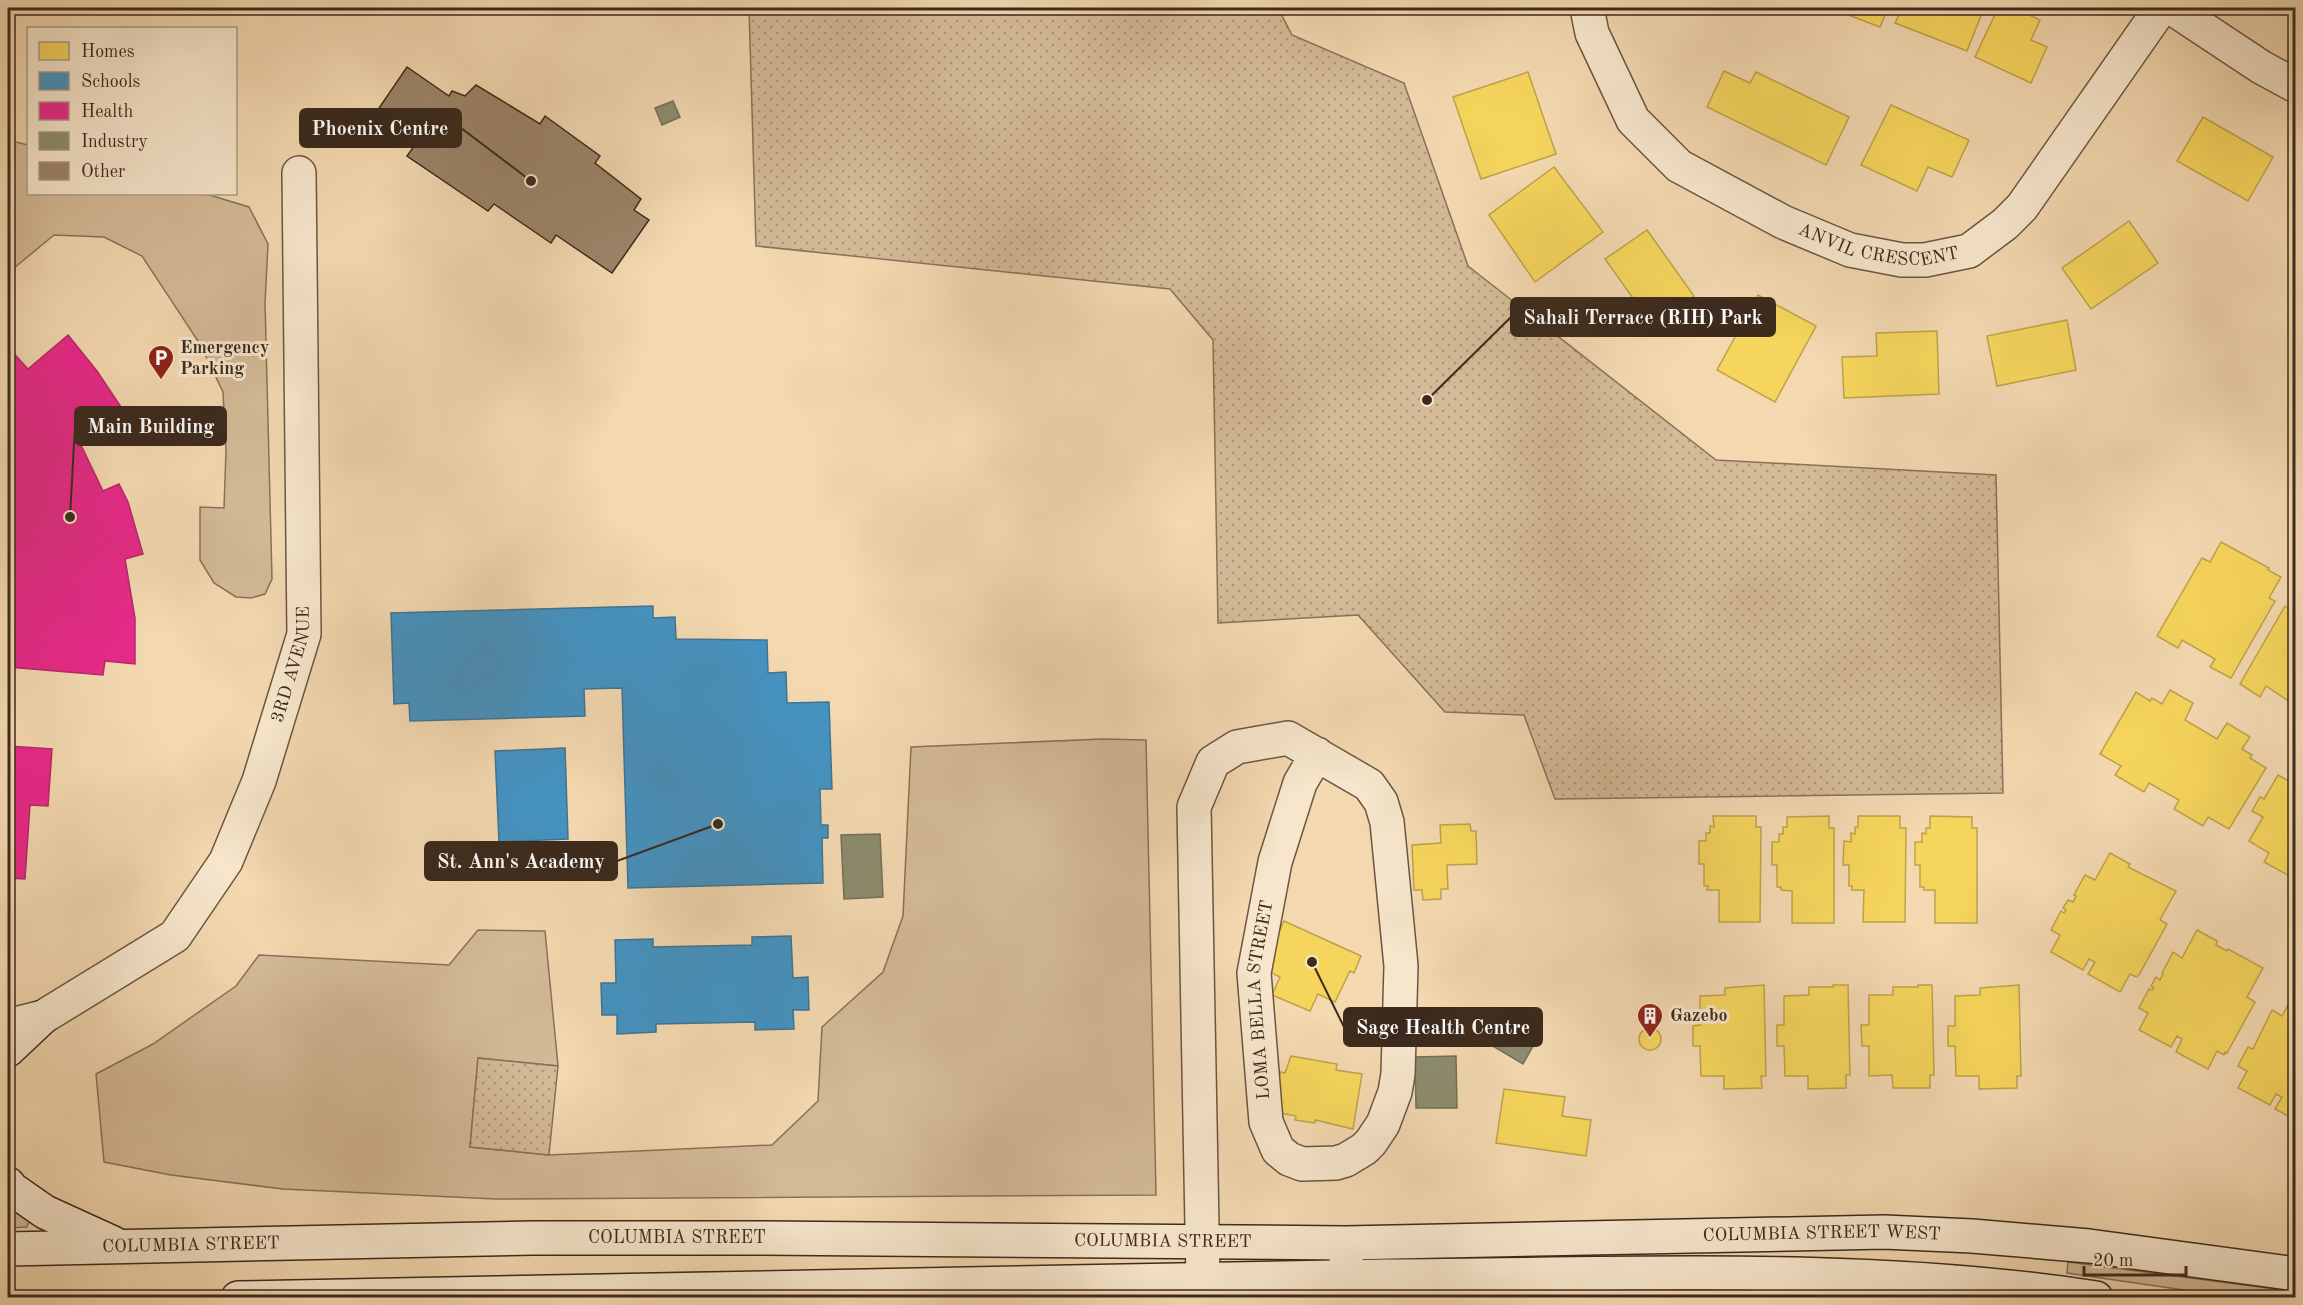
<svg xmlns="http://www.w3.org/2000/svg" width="2303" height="1305" viewBox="0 0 2303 1305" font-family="'Old Standard TT',serif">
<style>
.green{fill:#d4ba97;stroke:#88725a;stroke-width:1.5}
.park{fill:url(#park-dots);stroke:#88725a;stroke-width:1.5}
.homes{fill:#f6d55c;stroke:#bea249;stroke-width:1.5}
.schools{fill:#4393c3;stroke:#417491;stroke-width:1.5}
.health{fill:#e7298a;stroke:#b42969;stroke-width:1.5}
.industry{fill:#8c8c6e;stroke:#746f56;stroke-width:1.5}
.building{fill:#9b8469;stroke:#3c2a1d;stroke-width:1.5}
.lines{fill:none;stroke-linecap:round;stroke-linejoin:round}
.minor-casing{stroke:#6a5642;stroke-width:36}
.tertiary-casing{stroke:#6a5642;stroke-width:36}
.secondary-casing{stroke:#3c2a1d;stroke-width:36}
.minor{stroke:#f7e6cc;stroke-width:33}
.tertiary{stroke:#f7e6cc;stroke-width:33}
.secondary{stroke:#f7e6cc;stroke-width:33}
.labels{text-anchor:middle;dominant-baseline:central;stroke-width:6;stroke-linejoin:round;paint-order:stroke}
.street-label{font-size:18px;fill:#3c2a1d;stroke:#f7e6cc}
.poi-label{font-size:18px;font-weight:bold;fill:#3c2a1d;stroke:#f7e6cc;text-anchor:start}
.leader{fill:none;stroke:#3c2a1d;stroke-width:2}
.callout-dot{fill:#3c2a1d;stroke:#f7e6cc;stroke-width:2}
.callout{fill:#3c2a1d;stroke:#3c2a1d;stroke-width:2}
.callout-label{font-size:20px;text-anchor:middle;font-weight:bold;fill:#fff}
</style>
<defs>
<pattern id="park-dots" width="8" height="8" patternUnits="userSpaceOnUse" patternTransform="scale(1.5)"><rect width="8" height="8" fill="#d4ba97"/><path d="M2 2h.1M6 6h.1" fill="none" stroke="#ad977b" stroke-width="1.8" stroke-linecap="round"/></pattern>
</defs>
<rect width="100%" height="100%" fill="#f3d8b0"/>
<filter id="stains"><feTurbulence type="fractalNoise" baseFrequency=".00333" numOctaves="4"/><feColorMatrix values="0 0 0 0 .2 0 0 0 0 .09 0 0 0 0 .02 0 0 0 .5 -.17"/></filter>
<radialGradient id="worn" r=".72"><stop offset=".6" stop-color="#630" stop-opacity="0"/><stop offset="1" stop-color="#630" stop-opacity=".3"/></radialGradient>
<g class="green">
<polygon points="8,140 28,145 28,194 206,194 249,207 268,244 265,303 272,579 265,594 251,598 236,597 214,583 200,560 200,507 224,508 226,451 223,392 200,344 142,256 104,237 54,235 8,273"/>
<polygon points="1103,739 1146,740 1156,1195 496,1199 283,1189 171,1175 104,1162 96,1074 153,1044 236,986 259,955 449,965 478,930 545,931 558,1066 478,1058 470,1147 549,1155 772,1145 818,1101 822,1027 883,972 903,916 911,747"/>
<polygon points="8,1204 30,1218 27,1227 8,1228"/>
<polygon points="2068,1262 2290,1291 2295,1292 2295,1297 2232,1297 2067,1273"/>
</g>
<g class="park">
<polygon points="749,8 1278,8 1292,35 1404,83 1468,266 1716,460 1996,475 2003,793 1555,799 1524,715 1445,712 1358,615 1218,623 1213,340 1170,289 756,246"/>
<polygon points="478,1058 558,1066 549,1155 470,1147"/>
</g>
<g class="homes">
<rect x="1659" y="8" width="64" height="5"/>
<polygon points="1830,8 1888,8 1880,27"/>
<polygon points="1902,8 1984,8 1967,51 1895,23"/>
<polygon points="1998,8 2014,8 2040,20 2031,40 2047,47 2031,83 1975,57"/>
<polygon points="1724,71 1750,83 1756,72 1849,117 1826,165 1707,107"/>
<polygon points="1528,72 1556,154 1481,179 1453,97"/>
<polygon points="1891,105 1969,140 1952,177 1928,167 1917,191 1861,165"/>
<polygon points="2203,117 2273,157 2248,201 2177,161"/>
<polygon points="1554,167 1603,232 1535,282 1489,215"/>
<polygon points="2129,221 2158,263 2091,309 2062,268"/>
<polygon points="1647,230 1694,296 1652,325 1605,259"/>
<polygon points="1758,295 1816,326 1775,402 1717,370"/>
<polygon points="2067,320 2076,370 1997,386 1987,336"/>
<polygon points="1937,331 1939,394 1844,398 1842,357 1877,356 1876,333"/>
<polygon points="2221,542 2269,568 2268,570 2281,577 2269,598 2275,601 2231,678 2210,667 2215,659 2182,640 2178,648 2157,636 2202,558 2210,562"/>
<polygon points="2296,605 2296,706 2266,686 2260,697 2240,684 2285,606 2292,611"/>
<polygon points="2170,690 2193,703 2185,720 2217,739 2227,723 2250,737 2242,749 2252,755 2250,758 2266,768 2229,829 2208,817 2203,826 2174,809 2179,800 2149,783 2144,792 2115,775 2121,766 2100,754 2136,692 2150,701 2152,698 2162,704"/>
<polygon points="2278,775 2296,785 2296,874 2293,878 2264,862 2269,853 2249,841 2263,817 2252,811 2260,797 2264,799"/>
<polygon points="1713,816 1756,816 1756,827 1761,827 1760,922 1719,922 1719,890 1707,890 1708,886 1704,886 1704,864 1699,864 1699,841 1706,841 1706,833 1710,833 1710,826 1714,827"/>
<polygon points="1829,816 1829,828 1834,828 1834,923 1792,923 1792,891 1781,890 1781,887 1777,887 1777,865 1772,865 1772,842 1779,842 1779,834 1783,834 1783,827 1787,827 1787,817"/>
<polygon points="1858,816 1900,816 1900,828 1906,828 1905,922 1863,922 1864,890 1852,890 1852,886 1849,886 1849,865 1843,865 1844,841 1851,842 1851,833 1855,834 1855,827 1858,827"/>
<polygon points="1930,816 1972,817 1972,828 1977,828 1977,923 1935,923 1935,890 1924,890 1924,887 1920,887 1920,865 1915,865 1915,842 1922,842 1922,833 1926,834 1926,828 1930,828"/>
<polygon points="1470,824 1471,831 1476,831 1477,864 1447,865 1448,889 1441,889 1441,899 1423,900 1422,890 1414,890 1412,845 1441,843 1440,825"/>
<polygon points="2110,853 2130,864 2128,867 2176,891 2160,920 2167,924 2139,975 2136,977 2130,974 2120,992 2088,974 2095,962 2089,959 2083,970 2051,952 2060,935 2051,930 2061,911 2064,913 2066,910 2063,908 2068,900 2073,902 2076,896 2074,895 2085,875 2095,880"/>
<polygon points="1284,921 1361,956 1354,973 1350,971 1335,1002 1318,994 1310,1011 1272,995 1280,977 1262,968"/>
<polygon points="2197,930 2217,941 2216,945 2227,951 2228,949 2263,968 2247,997 2255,1002 2227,1053 2225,1052 2224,1055 2217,1051 2208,1069 2176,1052 2182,1039 2177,1036 2171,1047 2139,1030 2148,1013 2139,1008 2149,989 2152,990 2154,988 2151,986 2156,977 2160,980 2163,974 2162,973 2173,952 2182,958"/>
<polygon points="1764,985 1766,1076 1761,1076 1762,1088 1724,1089 1724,1076 1701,1076 1700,1046 1693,1046 1693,1026 1700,1025 1700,996 1725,995 1725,988"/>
<polygon points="1833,985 1848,985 1850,1075 1846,1075 1846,1088 1808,1089 1808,1076 1785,1076 1784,1046 1777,1046 1777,1025 1784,1025 1784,996 1809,995 1809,987 1833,987"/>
<polygon points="1918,985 1932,985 1934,1075 1930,1075 1930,1088 1893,1088 1892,1075 1869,1076 1869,1046 1862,1046 1861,1025 1869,1025 1869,995 1893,995 1893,987 1918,987"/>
<polygon points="2019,985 2021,1076 2017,1076 2017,1088 1979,1089 1979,1076 1956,1076 1955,1046 1948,1046 1948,1026 1955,1026 1955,996 1980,995 1980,988"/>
<polygon points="2296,990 2296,1120 2275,1109 2282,1097 2276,1094 2270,1105 2238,1088 2247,1071 2238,1066 2248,1047 2253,1049 2272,1010 2282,1016"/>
<circle cx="1650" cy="1039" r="11"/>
<polygon points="1291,1056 1337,1064 1336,1070 1362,1074 1353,1129 1315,1120 1315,1123 1295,1120 1296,1116 1274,1112 1280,1072 1285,1073"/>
<polygon points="1504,1089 1565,1097 1562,1116 1591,1120 1586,1156 1496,1143"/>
</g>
<g class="schools">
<polygon points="653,606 653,618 675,617 676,639 767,640 768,673 786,672 787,703 829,702 832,789 820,789 821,825 828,825 828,838 822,838 823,883 628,888 622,688 584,689 585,716 410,721 409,703 394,704 391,613"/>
<polygon points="565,748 568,839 499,842 495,751"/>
<polygon points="791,936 793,978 808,977 809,1010 793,1010 794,1029 755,1030 755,1022 656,1024 656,1032 617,1034 617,1015 602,1015 601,983 616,983 615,940 653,939 653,947 752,945 752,937"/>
</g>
<g class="health">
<polygon points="8,8 22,8 8,17"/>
<polygon points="68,335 97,371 127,416 80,443 103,491 119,484 128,502 143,554 125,559 135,618 135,664 105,661 103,675 8,667 8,347 28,369"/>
<polygon points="8,746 52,749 48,806 30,805 25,879 8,878"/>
</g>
<g class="industry">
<polygon points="673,101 680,117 662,125 655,108"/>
<polygon points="880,834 883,897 844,899 841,835"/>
<polygon points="1504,1023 1536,1041 1523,1064 1491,1045"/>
<polygon points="1456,1056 1457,1108 1416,1108 1415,1057"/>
</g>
<polygon class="building" points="407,67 449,96 452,91 465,96 476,85 540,124 545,116 600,156 595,163 641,199 634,210 649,220 612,273 556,235 551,243 494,204 488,211 407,156 417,142 375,114"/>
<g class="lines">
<defs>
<g id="minor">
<path id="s1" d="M 1587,8 L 1592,33 L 1633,120 L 1679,166 L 1783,222 L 1850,250 L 1902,260 L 1925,260 L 1969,251 L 2005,224 L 2022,207 L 2161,8"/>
<polyline points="2172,8 2261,67 2296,86"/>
<path id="s2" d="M 8,1026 L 43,1017 L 175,936 L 226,861 L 259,781 L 304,634 L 299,173"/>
<path id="s3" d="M 1203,1279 L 1194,807 L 1213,762 L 1237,747 L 1288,738 L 1369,785 L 1381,802 L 1387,822 L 1401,966 L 1398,1074 L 1395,1092 L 1383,1124 L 1371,1142 L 1364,1149 L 1346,1160 L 1336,1163 L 1302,1164 L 1289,1159 L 1278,1150 L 1266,1122 L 1254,973 L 1275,862 L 1300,783 L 1317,754"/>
</g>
<polyline id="tertiary" points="1346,1248 1347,1298"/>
<g id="secondary">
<polyline points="8,1050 43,1017"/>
<polyline points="8,1184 12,1189 45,1212 113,1243"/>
<path id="s4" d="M 8,1249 L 533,1238 L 763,1238 L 1346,1243 L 1884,1232 L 1972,1236 L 2089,1246 L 2296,1274"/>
<path d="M 238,1298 C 621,1288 1004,1280 1387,1276 C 1623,1275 1861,1262 2096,1298"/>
</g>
</defs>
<use href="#minor" class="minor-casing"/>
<use href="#tertiary" class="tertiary-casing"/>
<use href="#secondary" class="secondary-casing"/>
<use href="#minor" class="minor"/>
<use href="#tertiary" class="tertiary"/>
<use href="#secondary" class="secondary"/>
</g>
<defs>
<symbol id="parking-pin" viewBox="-11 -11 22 30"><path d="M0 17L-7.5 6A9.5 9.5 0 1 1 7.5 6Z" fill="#8f2418" stroke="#f7e6cc"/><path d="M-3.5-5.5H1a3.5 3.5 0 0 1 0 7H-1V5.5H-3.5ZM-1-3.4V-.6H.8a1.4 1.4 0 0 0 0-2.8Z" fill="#fff"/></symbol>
<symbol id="building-pin" viewBox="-11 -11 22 30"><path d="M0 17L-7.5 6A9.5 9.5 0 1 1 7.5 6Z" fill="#8f2418" stroke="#f7e6cc"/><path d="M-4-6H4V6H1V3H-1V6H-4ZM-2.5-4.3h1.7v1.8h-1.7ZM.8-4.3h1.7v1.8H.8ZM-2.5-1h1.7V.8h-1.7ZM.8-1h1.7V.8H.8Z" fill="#fff"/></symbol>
</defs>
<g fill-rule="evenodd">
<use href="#parking-pin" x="146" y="343" width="30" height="40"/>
<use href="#building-pin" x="1635" y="1001" width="30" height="40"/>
</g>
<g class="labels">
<g class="street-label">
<text stroke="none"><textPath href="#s1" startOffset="405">ANVIL CRESCENT</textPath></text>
<text stroke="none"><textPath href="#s2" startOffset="490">3RD AVENUE</textPath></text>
<text stroke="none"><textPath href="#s3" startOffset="1320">LOMA BELLA STREET</textPath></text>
<text stroke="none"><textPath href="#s4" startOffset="1814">COLUMBIA STREET WEST</textPath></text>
<text stroke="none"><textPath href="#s4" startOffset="669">COLUMBIA STREET</textPath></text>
<text stroke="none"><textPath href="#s4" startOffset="1155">COLUMBIA STREET</textPath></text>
<text stroke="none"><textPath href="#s4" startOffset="183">COLUMBIA STREET</textPath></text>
</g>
<g class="poi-label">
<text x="180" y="348">Emergency<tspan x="180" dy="21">Parking</tspan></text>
<text x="1670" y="1016">Gazebo</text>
</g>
</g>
<path class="leader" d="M531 181L461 128M1427 400L1511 317M70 517L75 426M718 824L617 861M1312 962L1344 1027"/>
<g class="callout-dot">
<circle cx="531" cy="181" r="6"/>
<circle cx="1427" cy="400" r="6"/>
<circle cx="70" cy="517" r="6"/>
<circle cx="718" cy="824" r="6"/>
<circle cx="1312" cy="962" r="6"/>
</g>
<g class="callout">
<rect x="300" y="109" width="161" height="38" rx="6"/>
<rect x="1511" y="298" width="264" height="38" rx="6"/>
<rect x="75" y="407" width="151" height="38" rx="6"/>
<rect x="425" y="842" width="192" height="38" rx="6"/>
<rect x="1344" y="1008" width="198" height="38" rx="6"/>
</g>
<g class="callout-label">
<text x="380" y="135">Phoenix Centre</text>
<text x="1643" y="324">Sahali Terrace (RIH) Park</text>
<text x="151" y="433">Main Building</text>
<text x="521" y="868">St. Ann's Academy</text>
<text x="1443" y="1034">Sage Health Centre</text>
</g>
<rect width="2303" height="1305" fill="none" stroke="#f3d8b0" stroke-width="30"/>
<rect x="9" y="9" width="2285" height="1287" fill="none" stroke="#3c2a1d" stroke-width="3"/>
<rect x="15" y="15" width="2273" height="1275" fill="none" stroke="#3c2a1d" stroke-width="1.5"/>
<rect x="27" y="27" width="210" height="168" fill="#f7e6cc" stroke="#ac9b86" stroke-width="1.5"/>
<rect x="39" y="42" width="30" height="18" fill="#f6d55c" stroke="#ac9b86" stroke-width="1.5"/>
<text x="81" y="57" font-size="18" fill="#3c2a1d">Homes</text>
<rect x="39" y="72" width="30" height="18" fill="#4393c3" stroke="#ac9b86" stroke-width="1.5"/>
<text x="81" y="87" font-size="18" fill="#3c2a1d">Schools</text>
<rect x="39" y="102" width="30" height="18" fill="#e7298a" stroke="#ac9b86" stroke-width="1.5"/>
<text x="81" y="117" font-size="18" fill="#3c2a1d">Health</text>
<rect x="39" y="132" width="30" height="18" fill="#8c8c6e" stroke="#ac9b86" stroke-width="1.5"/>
<text x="81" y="147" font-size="18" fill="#3c2a1d">Industry</text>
<rect x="39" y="162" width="30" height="18" fill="#9b8469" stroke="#ac9b86" stroke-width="1.5"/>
<text x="81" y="177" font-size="18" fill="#3c2a1d">Other</text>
<path d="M2084 1266v9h102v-9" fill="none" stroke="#3c2a1d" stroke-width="3"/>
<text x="2093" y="1266" font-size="18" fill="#3c2a1d" stroke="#f7e6cc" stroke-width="4.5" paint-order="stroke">20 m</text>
<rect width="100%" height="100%" filter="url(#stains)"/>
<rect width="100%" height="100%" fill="url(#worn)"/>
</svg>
